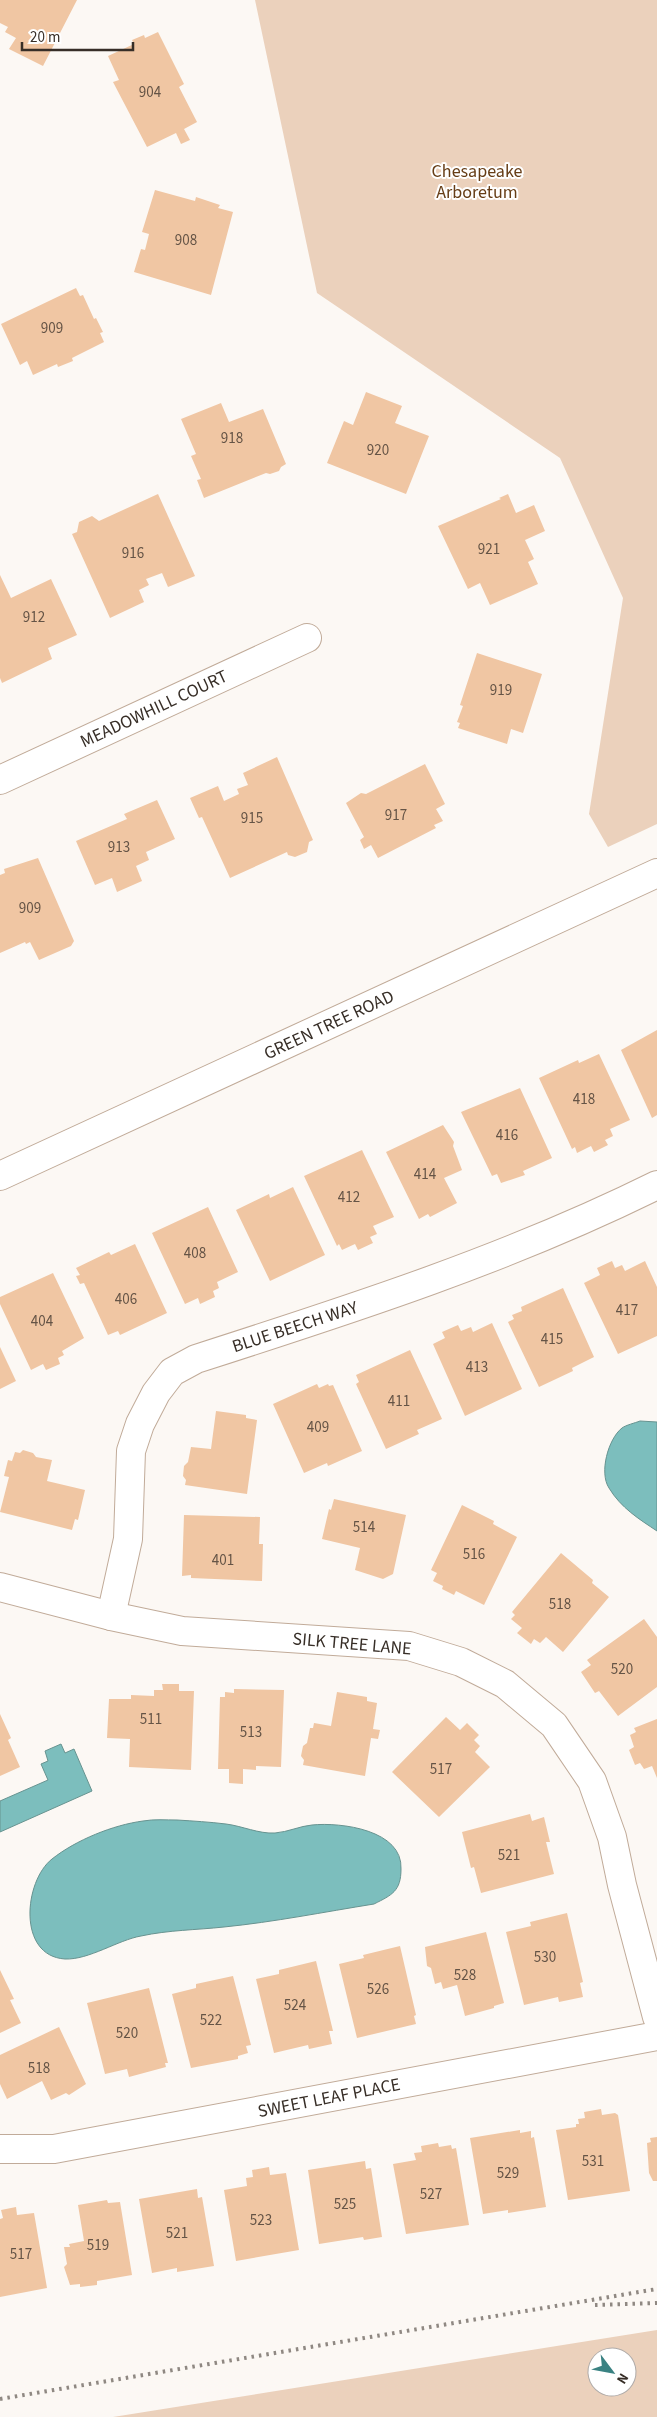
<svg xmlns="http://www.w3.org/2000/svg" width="657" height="2417" viewBox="0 0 657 2417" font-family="'Source Sans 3',sans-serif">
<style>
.green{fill:#ebd1bc;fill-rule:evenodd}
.water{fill:#7cbebd;stroke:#679390}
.building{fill:#f0c6a3}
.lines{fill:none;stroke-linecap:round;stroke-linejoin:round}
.minor-casing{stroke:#c1ab99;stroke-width:30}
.tertiary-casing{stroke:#c1ab99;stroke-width:30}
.minor{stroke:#fff;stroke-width:28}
.tertiary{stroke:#fff;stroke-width:28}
.rail{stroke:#8f8882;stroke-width:4;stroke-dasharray:2.5 5;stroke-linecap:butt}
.labels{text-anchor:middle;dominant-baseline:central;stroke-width:4;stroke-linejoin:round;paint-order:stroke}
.number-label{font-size:15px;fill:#655446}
.park-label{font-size:18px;fill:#663d16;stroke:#fff}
.street-label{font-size:18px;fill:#372e27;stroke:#fff}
</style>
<rect width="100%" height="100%" fill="#fcf8f4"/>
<g class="green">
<polygon points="255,0 657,0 657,824 608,847 589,814 623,598 560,458 317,293"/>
<path d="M 657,2330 L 657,2417 L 113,2417 ZM 597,2357 L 627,2357 L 627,2387 L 597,2387 Z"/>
</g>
<g class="water">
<path d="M 640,1421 L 657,1422 L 657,1531 C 639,1519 621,1508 609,1488 C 599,1473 608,1439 622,1428 C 626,1425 635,1423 640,1421 Z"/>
<polygon points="61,1744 65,1753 74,1749 92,1791 0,1832 0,1801 48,1780 41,1764 48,1761 45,1751"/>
<path d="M 177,1820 C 193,1821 210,1822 226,1824 C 242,1826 259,1834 275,1833 C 288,1832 300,1826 312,1825 C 341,1822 403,1830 401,1869 C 401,1891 392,1895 374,1904 C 324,1912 274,1922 224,1927 C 196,1930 169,1930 141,1936 C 118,1940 89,1960 65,1959 C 17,1956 24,1881 52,1859 C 76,1840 113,1825 143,1821 C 154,1819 166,1820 177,1820 Z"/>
</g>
<g class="building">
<polygon points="0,0 77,0 43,66 9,49 16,38 5,32 8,27 0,23"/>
<polygon points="158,32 184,84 179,87 197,122 184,129 190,140 181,144 176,133 147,147 113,82 119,80 108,56 134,44 132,40 144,35 145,38"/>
<polygon points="155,190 195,201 196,197 220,205 218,208 233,212 211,295 134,272 141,249 145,250 149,234 142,232"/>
<polygon points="76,288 80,296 83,295 94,319 96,318 103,332 100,333 104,342 72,358 73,361 58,367 57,364 33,375 27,361 20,365 1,324"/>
<polygon points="366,392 402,406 395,423 429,436 406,494 327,463 344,421 353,425"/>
<polygon points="221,403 229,422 263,409 286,464 281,467 279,471 270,474 266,473 204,498 197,480 201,479 191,456 196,454 181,419"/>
<polygon points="158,494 195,576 168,587 162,573 146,579 149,585 139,590 144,602 110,618 72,534 77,532 79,522 92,516 99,521"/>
<polygon points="508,494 516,513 534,505 545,531 525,540 534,559 528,562 538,584 490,605 480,583 468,589 438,526 501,499 499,498"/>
<polygon points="0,575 11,598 51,579 77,635 48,648 52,659 2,683 0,678"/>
<polygon points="477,653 542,674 523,733 511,729 507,744 458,728 460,723 457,722 463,706 460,705"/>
<polygon points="277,757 313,840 309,842 307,852 295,857 288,855 287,852 230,878 202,817 199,818 190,798 218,786 224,801 239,794 237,789 248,785 243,773"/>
<polygon points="425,764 445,804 436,809 443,821 434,825 436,828 378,858 371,845 364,849 360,840 364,837 346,803 361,793 366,794"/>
<polygon points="157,800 175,839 146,852 149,860 136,866 142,881 117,892 112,878 95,885 76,841 127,819 124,814"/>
<polygon points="38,858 74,941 71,946 39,960 30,942 26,944 25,942 0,953 0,875 5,873 4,869"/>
<polygon points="657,1030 657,1115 652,1118 621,1050"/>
<polygon points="599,1054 630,1120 610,1129 613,1136 605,1140 608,1145 594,1152 591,1146 577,1153 575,1147 572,1149 539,1078 578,1060 579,1063"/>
<polygon points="520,1088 552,1158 523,1171 525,1175 501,1183 497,1174 492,1176 461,1112"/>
<polygon points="443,1125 454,1142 453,1146 462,1170 444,1178 457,1203 430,1217 428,1214 419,1219 386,1152"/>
<polygon points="362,1150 394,1217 373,1226 377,1234 370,1237 373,1243 358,1250 355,1244 342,1250 339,1244 337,1246 304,1176"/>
<polygon points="293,1187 325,1255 270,1281 236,1210 269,1194 270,1198"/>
<polygon points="208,1207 238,1272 217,1282 219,1288 213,1291 215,1297 200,1304 198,1298 185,1304 152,1233"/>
<polygon points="135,1244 167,1313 120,1335 118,1331 108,1335 84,1283 80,1284 76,1276 80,1275 76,1268 109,1252 111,1255"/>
<polygon points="612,1261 615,1268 622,1265 625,1271 645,1261 657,1287 657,1336 618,1354 584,1283 600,1275 597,1268"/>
<polygon points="53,1273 84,1338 62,1351 64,1355 58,1358 60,1364 46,1370 43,1364 31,1370 0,1304 0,1297"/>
<polygon points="563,1288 594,1357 572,1368 573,1371 539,1387 508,1322 514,1319 512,1315 522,1311 521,1307"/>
<polygon points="492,1323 522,1389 465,1416 433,1344 445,1338 442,1332 458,1325 461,1331 471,1327 473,1332"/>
<polygon points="0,1347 16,1381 0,1389"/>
<polygon points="410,1350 442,1419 417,1430 419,1434 386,1449 356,1384 359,1382 356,1375"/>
<polygon points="317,1384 319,1388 328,1384 329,1386 333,1385 362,1451 328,1466 327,1463 304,1473 273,1404"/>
<polygon points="216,1411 246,1415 246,1418 257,1420 247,1494 185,1485 186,1480 183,1476 184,1466 188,1462 191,1447 211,1449"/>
<polygon points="23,1450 33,1453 36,1457 52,1460 47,1481 85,1490 78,1520 75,1519 72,1530 0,1512 9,1477 4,1476 8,1460 12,1461 15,1452 20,1453"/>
<polygon points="334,1499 406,1515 393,1574 383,1579 355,1570 360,1548 322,1539 329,1509 331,1510"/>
<polygon points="462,1505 494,1521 493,1524 517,1537 484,1605 456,1591 454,1595 442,1589 443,1586 433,1581 437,1573 431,1570"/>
<polygon points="184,1515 260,1517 259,1544 263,1544 262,1581 191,1578 191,1575 182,1576"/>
<polygon points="561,1553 593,1580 592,1583 609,1597 563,1652 546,1637 540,1643 534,1639 531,1644 517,1633 522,1628 511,1619 515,1615 512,1612"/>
<polygon points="644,1619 657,1637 657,1687 618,1716 599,1691 595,1693 581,1672 591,1665 587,1660"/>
<polygon points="162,1684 179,1684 179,1691 194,1691 191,1770 129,1767 130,1739 107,1738 109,1699 131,1699 131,1695 154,1696 154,1690 163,1690"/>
<polygon points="234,1689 284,1690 281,1767 256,1766 256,1770 243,1769 243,1784 229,1783 229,1769 218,1769 220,1697 225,1697 225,1692 234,1693"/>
<polygon points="337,1692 367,1697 367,1701 377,1703 373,1729 380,1730 378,1739 371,1738 365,1776 303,1765 304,1760 301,1756 303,1746 307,1743 310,1728 313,1728 314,1723 331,1726"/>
<polygon points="0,1714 11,1738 8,1740 20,1767 0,1776"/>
<polygon points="446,1717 460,1730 467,1723 479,1735 474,1740 480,1746 475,1752 490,1767 439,1817 392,1772"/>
<polygon points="657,1719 657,1778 652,1766 644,1769 640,1763 635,1765 629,1750 634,1747 630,1735 636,1732 634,1728"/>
<polygon points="530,1814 532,1821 544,1817 550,1842 546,1842 554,1874 481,1893 474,1867 471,1868 462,1832"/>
<polygon points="567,1913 583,1982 580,1983 583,1997 559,2002 558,1997 524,2005 506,1932 531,1926 530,1922"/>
<polygon points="486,1932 504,2003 494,2006 494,2008 465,2016 457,1985 443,1989 441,1982 435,1984 431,1968 427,1966 425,1947"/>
<polygon points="400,1946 416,2015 414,2016 416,2024 357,2038 339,1964 364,1958 363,1955"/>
<polygon points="316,1961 333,2031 329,2031 332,2044 309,2049 308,2045 274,2053 256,1979 279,1974 279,1970"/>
<polygon points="0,1970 14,1999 10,2000 21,2023 0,2033"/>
<polygon points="233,1976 251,2045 246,2046 248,2053 238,2056 238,2059 191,2068 172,1994 196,1988 196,1984"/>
<polygon points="149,1988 168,2063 165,2063 166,2067 129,2077 127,2069 105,2074 87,2003"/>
<polygon points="59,2027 86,2084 69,2095 66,2093 51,2100 42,2081 7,2099 0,2084 0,2055"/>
<polygon points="601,2109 602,2115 615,2113 618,2115 630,2191 568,2200 556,2130 576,2127 576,2124 579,2124 578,2119 585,2118 584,2112"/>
<polygon points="520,2130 520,2133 531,2131 531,2138 534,2137 546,2207 508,2213 508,2210 483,2214 470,2138"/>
<polygon points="657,2137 657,2181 653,2181 649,2173 647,2143 651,2142 650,2138"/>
<polygon points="438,2143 439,2147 451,2145 452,2149 456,2148 469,2225 406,2234 393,2164 416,2160 414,2153 422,2152 421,2146"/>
<polygon points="365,2161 366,2169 371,2168 382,2237 364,2240 363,2237 319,2244 308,2170"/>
<polygon points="269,2167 270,2175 286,2173 299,2250 236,2261 224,2190 247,2186 246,2178 253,2177 252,2170"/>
<polygon points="197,2189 198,2198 202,2197 214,2266 177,2272 177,2268 152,2273 139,2199"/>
<polygon points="107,2200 108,2203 120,2202 132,2275 97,2281 97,2285 80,2287 80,2284 70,2285 64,2267 67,2264 64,2247 70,2247 69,2244 84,2241 78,2205"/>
<polygon points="16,2207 17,2215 34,2213 47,2288 0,2297 0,2219 3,2218 1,2210"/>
</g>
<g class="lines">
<defs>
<g id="minor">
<polyline points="0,780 307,638"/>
<polyline points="0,1587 111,1616 182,1631 409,1646 461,1662 505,1684 554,1725 592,1781 612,1837 622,1885 657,2017"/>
<path d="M 111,1616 L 128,1539 L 131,1451 L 140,1424 L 156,1393 L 172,1372 L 196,1359 C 352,1309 510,1258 657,1185"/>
<polyline points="0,2149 54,2149 657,2036"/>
</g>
<polyline id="tertiary" points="0,1176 657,873"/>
</defs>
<use href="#minor" class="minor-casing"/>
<use href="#tertiary" class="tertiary-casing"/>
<use href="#minor" class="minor"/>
<use href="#tertiary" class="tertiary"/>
<g class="rail">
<polyline points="595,2305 657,2303"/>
<polyline points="0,2399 657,2289"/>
</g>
</g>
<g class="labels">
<g class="number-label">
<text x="150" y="92">904</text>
<text x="186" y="240">908</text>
<text x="52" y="328">909</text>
<text x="232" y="438">918</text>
<text x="378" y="450">920</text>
<text x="489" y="549">921</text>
<text x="133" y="553">916</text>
<text x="34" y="617">912</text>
<text x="501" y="690">919</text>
<text x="396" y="815">917</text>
<text x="252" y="818">915</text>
<text x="119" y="847">913</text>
<text x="30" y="908">909</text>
<text x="584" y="1099">418</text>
<text x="507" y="1135">416</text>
<text x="425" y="1174">414</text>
<text x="349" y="1197">412</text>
<text x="195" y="1253">408</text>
<text x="126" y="1299">406</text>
<text x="627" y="1310">417</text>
<text x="42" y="1321">404</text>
<text x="552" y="1339">415</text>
<text x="477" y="1367">413</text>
<text x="399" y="1401">411</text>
<text x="318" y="1427">409</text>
<text x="364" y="1527">514</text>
<text x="474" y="1554">516</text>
<text x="223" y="1560">401</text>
<text x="560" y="1604">518</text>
<text x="622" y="1669">520</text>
<text x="151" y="1719">511</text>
<text x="251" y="1732">513</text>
<text x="441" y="1769">517</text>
<text x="509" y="1855">521</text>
<text x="545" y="1957">530</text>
<text x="465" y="1975">528</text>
<text x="378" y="1989">526</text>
<text x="295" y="2005">524</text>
<text x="211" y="2020">522</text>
<text x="127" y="2033">520</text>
<text x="39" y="2068">518</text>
<text x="593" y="2161">531</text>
<text x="508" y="2173">529</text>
<text x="431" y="2194">527</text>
<text x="345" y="2204">525</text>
<text x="261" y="2220">523</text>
<text x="177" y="2233">521</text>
<text x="98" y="2245">519</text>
<text x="21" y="2254">517</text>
</g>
<g class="park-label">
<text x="477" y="171">Chesapeake<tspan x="477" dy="21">Arboretum</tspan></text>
</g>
<g class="street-label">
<text transform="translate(154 709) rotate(-25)">MEADOWHILL COURT</text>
<text transform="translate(329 1025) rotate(-25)">GREEN TREE ROAD</text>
<text transform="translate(295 1327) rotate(-18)">BLUE BEECH WAY</text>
<text transform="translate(352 1644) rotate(5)">SILK TREE LANE</text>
<text transform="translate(329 2098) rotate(-11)">SWEET LEAF PLACE</text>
</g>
</g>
<g transform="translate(612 2372) rotate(122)"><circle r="24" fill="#ffffff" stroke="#afaba9"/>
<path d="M0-4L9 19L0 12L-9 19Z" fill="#3a8282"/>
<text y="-8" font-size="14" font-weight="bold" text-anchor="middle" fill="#372e27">N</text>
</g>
<path d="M22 42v8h111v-8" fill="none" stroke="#372e27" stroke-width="2.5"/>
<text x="30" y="42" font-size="15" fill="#372e27" stroke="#ffffff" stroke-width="4" paint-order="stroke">20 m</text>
</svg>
